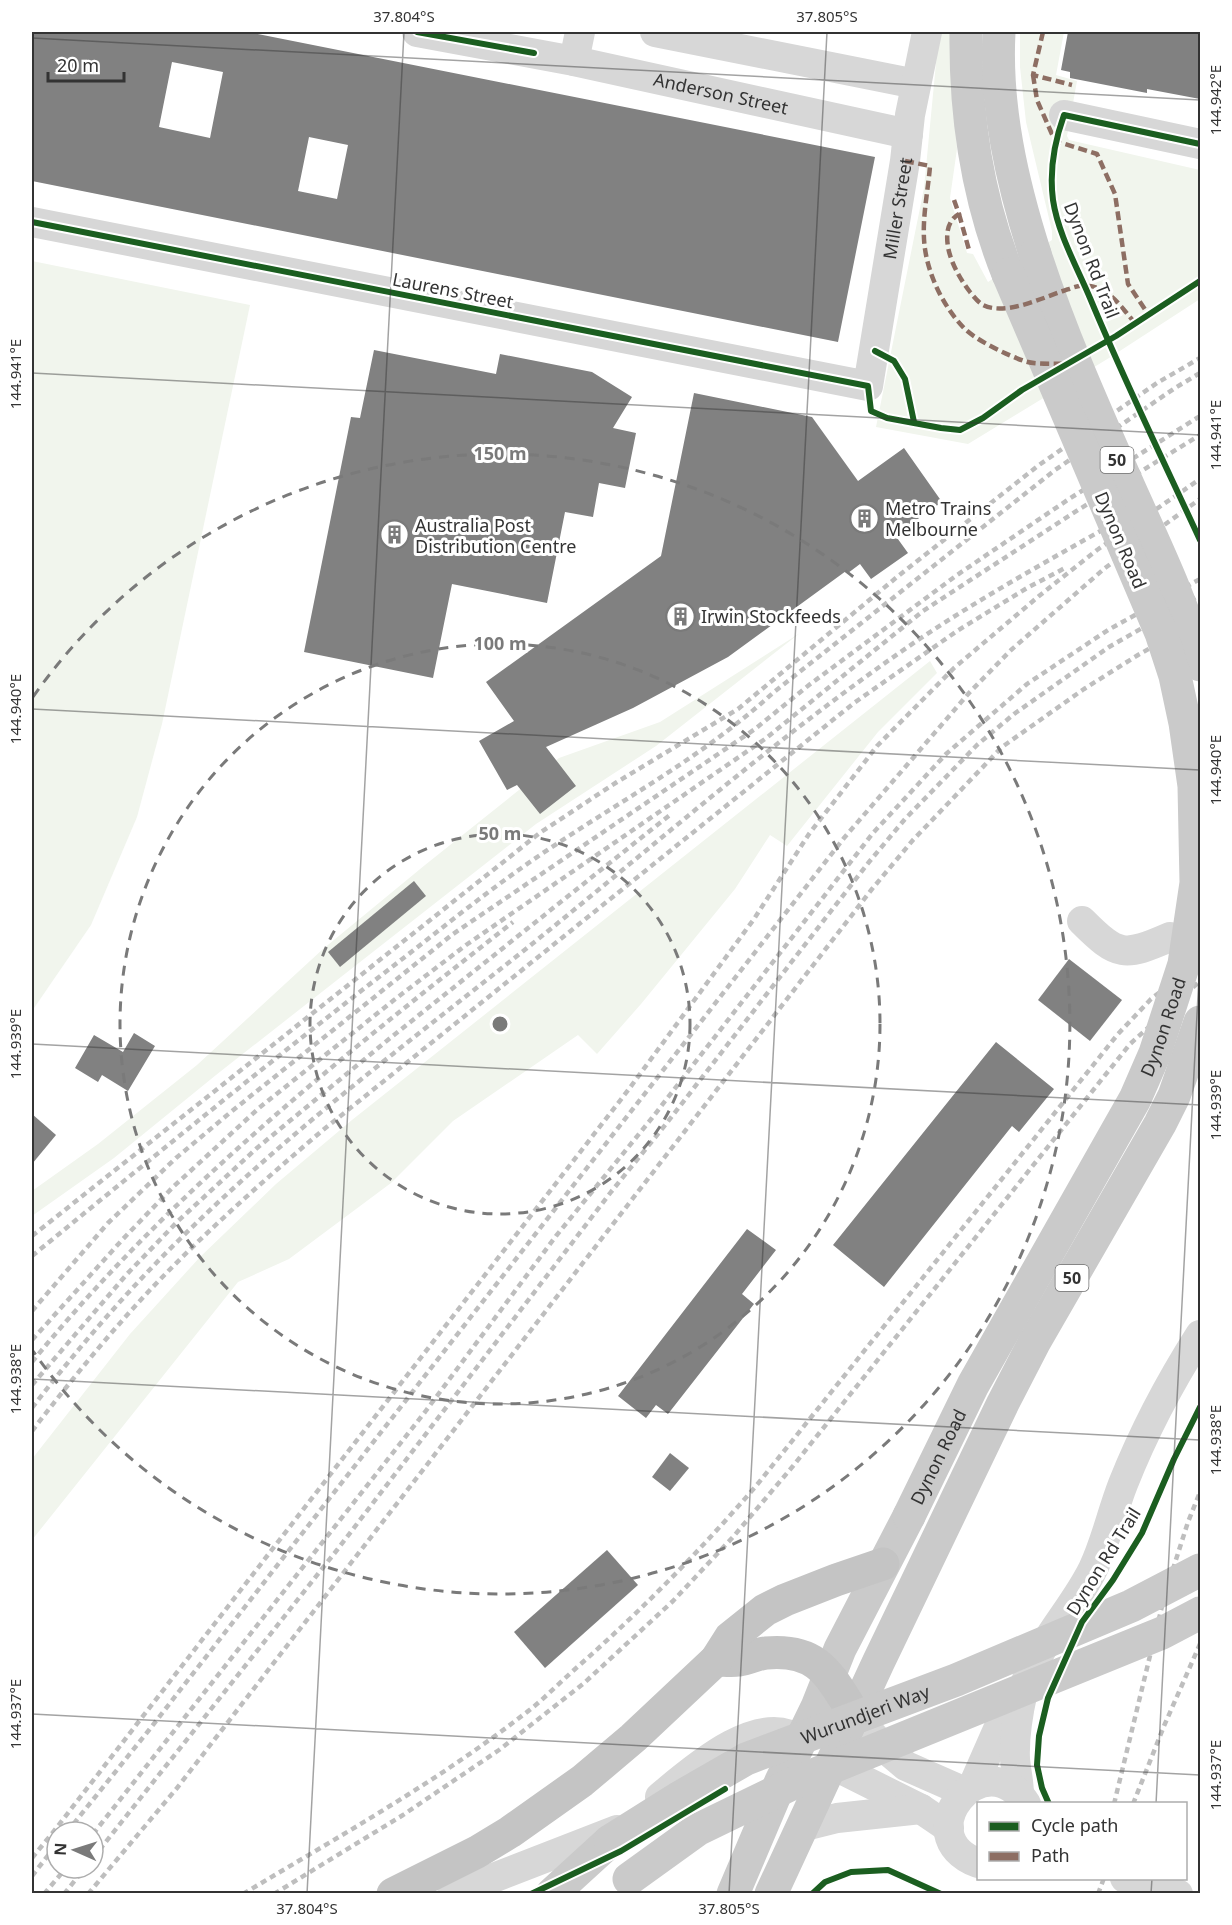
<svg xmlns="http://www.w3.org/2000/svg" width="1232" height="1925" viewBox="0 0 1232 1925" font-family="'Noto Sans',sans-serif">
<style>
.green{fill:#f1f5ed}
.building{fill:#818181;fill-rule:evenodd}
.lines{fill:none;stroke-linecap:round;stroke-linejoin:round}
.street{stroke:#d7d7d7;stroke-width:30}
.primary{stroke:#cacaca;stroke-width:33}
.highway{stroke:#c4c4c4;stroke-width:33}
.rail{stroke:#bebebe;stroke-width:4.5;stroke-dasharray:6 4.5;stroke-linecap:butt}
.primary-bridge{stroke:#cacaca;stroke-width:33}
.quiet{stroke:#8d6e63;stroke-width:4.5;stroke-dasharray:9 4.5;stroke-linecap:butt}
.cycleway-casing{stroke:#fff;stroke-width:10}
.cycleway{stroke:#1b5e20;stroke-width:6}
.ticks{fill:none;stroke:#333;stroke-width:1.5;stroke-opacity:0.45}
.ring{fill:none;stroke:#7a7a7a;stroke-width:3;stroke-dasharray:10 8}
.labels{text-anchor:middle;dominant-baseline:central;stroke-width:6;stroke-linejoin:round;paint-order:stroke}
.shield{fill:#fff;stroke:#707070;stroke-width:1.5}
.shield-label{font-size:16px;font-weight:bold;fill:#333}
.street-label{font-size:18px;fill:#333;stroke:#fff}
.poi-label{font-size:18px;fill:#333;stroke:#fff;text-anchor:start}
.centre{fill:#7a7a7a;stroke:#fff;stroke-width:3}
.ring-label{font-size:18px;text-anchor:middle;font-weight:bold;fill:#7a7a7a;stroke:#fff;stroke-width:6;stroke-linejoin:round;paint-order:stroke}
.neatline{fill:none;stroke:#333;stroke-width:2}
.ticks-label{font-size:15px;text-anchor:middle;fill:#333}
</style>
<rect width="100%" height="100%" fill="#fff"/>
<g class="green">
<polygon points="939,32 950,32 957,149 950,198 967,253 973,254 988,282 1052,240 1052,231 1026,122 1020,67 1020,32 1064,32 1056,75 1077,81 1067,136 1069,140 1200,170 1200,299 1109,358 968,444 876,427 924,188"/>
<polygon points="32,261 250,305 162,724 137,817 91,925 32,1011"/>
<polygon points="800,633 656,746 536,824 216,1075 114,1158 32,1216 32,1191 98,1144 197,1065 323,949 425,865 559,758 660,722"/>
<polygon points="930,661 937,673 878,732 787,846 770,835 735,889 641,1004 597,1054 578,1035 453,1121 391,1183 289,1259 238,1282 32,1540 32,1459 130,1334 200,1257 276,1184 352,1120"/>
</g>
<g class="building">
<path d="M 32,32 L 248,32 L 875,157 L 838,342 L 32,181 ZM 172,62 L 223,72 L 210,138 L 159,127 ZM 309,137 L 348,145 L 337,199 L 298,191 Z"/>
<polygon points="1068,32 1200,32 1200,99 1147,89 1147,93 1070,78 1070,72 1061,70"/>
<polygon points="374,350 496,374 500,354 592,372 632,397 613,428 636,433 625,488 599,483 593,517 565,512 547,603 452,584 433,678 304,652 351,417 360,418"/>
<polygon points="694,393 812,417 858,481 904,448 942,502 895,535 908,553 871,579 860,564 848,573 846,571 728,657 633,708 546,747 576,786 540,814 517,785 507,790 479,741 514,721 486,682 661,556"/>
<polygon points="414,881 426,896 340,967 328,952"/>
<polygon points="1069,959 1122,1000 1090,1041 1038,1000"/>
<polygon points="134,1033 155,1046 128,1091 102,1075 98,1082 75,1068 94,1035 123,1052"/>
<polygon points="996,1042 1054,1089 1019,1132 1012,1126 884,1287 833,1245"/>
<polygon points="32,1114 56,1135 32,1164"/>
<polygon points="747,1229 776,1250 742,1294 754,1304 668,1414 656,1405 646,1418 618,1396"/>
<polygon points="670,1453 689,1468 670,1491 652,1477"/>
<polygon points="607,1550 638,1585 545,1668 514,1632"/>
</g>
<g class="lines">
<g class="street">
<path id="s1" d="M 417,32 L 574,61 L 908,134"/>
<polyline points="655,32 916,84"/>
<polyline points="574,61 580,32"/>
<polyline points="1064,115 1200,144"/>
<path id="s2" d="M 32,222 L 868,386 L 905,161 L 910,115 L 927,32"/>
<path d="M 1082,921 C 1118,957 1124,957 1170,937"/>
<polyline points="855,1715 880,1744 906,1766 965,1792"/>
<polyline points="831,1764 921,1809 949,1828"/>
<polyline points="973,1786 1010,1702"/>
<path d="M 1019,1795 C 1019,1782 1016,1771 1015,1759 C 1014,1736 1018,1713 1023,1691 C 1035,1647 1073,1610 1093,1569 C 1106,1542 1112,1512 1123,1484 C 1144,1431 1170,1382 1200,1335"/>
<path d="M 660,1797 C 690,1772 760,1709 800,1741"/>
<polyline points="801,1827 837,1818 921,1809"/>
<path d="M 978,1863 C 905,1836 985,1738 1026,1804"/>
<polyline points="1125,1878 1178,1894"/>
<polyline points="452,1894 617,1830"/>
</g>
<g class="primary">
<path d="M 966,32 C 965,114 977,197 1008,274"/>
<path d="M 999,32 C 995,107 1012,182 1035,254"/>
<polyline points="552,1894 610,1841"/>
<polyline points="733,1894 781,1781 817,1707 840,1649 909,1516"/>
<polyline points="771,1894 878,1663 1003,1403 1035,1341 1160,1124 1174,1096 1200,1022"/>
</g>
<g class="highway">
<path d="M 716,1660 C 723,1660 732,1661 739,1660 C 748,1659 756,1654 766,1653 C 820,1648 830,1677 855,1715"/>
<polyline points="393,1894 477,1852 510,1832 582,1781 633,1738 716,1660 730,1638 765,1610 785,1600 836,1580 883,1564"/>
</g>
<g class="rail">
<polyline points="32,1236 541,832 617,782 738,709 897,577 1039,465 1157,383 1200,358"/>
<path d="M 32,1256 C 147,1162 262,1068 379,977 C 426,941 472,903 520,869 C 604,809 698,762 774,692 L 1055,470 L 1175,388 L 1200,373"/>
<polyline points="32,1311 108,1223 176,1158 232,1111 453,934 755,729 809,685 957,575 1069,499 1200,416"/>
<polyline points="32,1340 122,1240 173,1187 259,1108 394,1000 466,945 765,739 923,611 1078,510 1200,435"/>
<path d="M 32,1362 C 171,1191 340,1058 513,922"/>
<polyline points="32,1385 127,1274 177,1222 257,1148 389,1039 671,814"/>
<path d="M 32,1408 C 78,1348 127,1291 181,1238 C 289,1131 413,1039 532,944 C 660,841 785,730 921,638 C 996,588 1075,546 1153,501"/>
<path d="M 32,1431 C 69,1383 107,1336 149,1291 C 203,1234 263,1181 323,1130 L 854,703 L 957,631 L 1027,588 L 1065,568"/>
<polyline points="1114,1804 1165,1594 1188,1522 1200,1492"/>
<polyline points="1133,1804 1164,1726 1200,1644"/>
<polyline points="67,1832 149,1730 844,838 969,693 1011,650 1105,568 1200,499"/>
<polyline points="93,1834 425,1412 556,1236 652,1118 873,833 946,754 1027,684 1108,630 1200,579"/>
<polyline points="32,1858 54,1831 629,1089 754,919 809,834 877,746 954,668 1039,596 1097,550 1200,479"/>
<polyline points="93,1858 337,1550 611,1192 666,1124 869,862 905,819 977,745 1014,714 1109,647 1200,595"/>
<polyline points="32,1876 57,1844"/>
<polyline points="44,1894 66,1868"/>
<polyline points="64,1894 85,1868"/>
<polyline points="88,1894 177,1788 872,889 913,840 1002,747 1084,689 1138,655 1200,620"/>
<path d="M 243,1894 C 338,1837 435,1783 523,1715 C 541,1702 557,1685 574,1670 C 641,1611 698,1553 756,1486 L 1118,1034 L 1151,999 L 1200,961"/>
<polyline points="274,1894 403,1815 499,1750 583,1684 673,1601 733,1537 793,1466 1130,1044 1200,981"/>
<polyline points="1098,1894 1104,1878"/>
</g>
<g class="primary-bridge">
<path d="M 1035,254 C 1061,334 1095,410 1129,487 C 1155,545 1184,604 1200,665"/>
<path id="s3" d="M 909,1516 L 973,1385 L 1135,1099 L 1155,1053 L 1184,964 L 1196,883 L 1194,786 L 1185,723 L 1175,676 L 1161,633 L 1008,274"/>
<path id="s4" d="M 610,1841 L 680,1797 L 746,1759 L 956,1680 L 1131,1606 L 1200,1570"/>
<polyline points="629,1879 697,1830 796,1782 1162,1633 1200,1613"/>
</g>
<g class="quiet">
<polyline points="1043,32 1033,75 1072,85"/>
<polyline points="1033,75 1037,100 1055,141 1097,154 1115,194 1128,284 1148,314"/>
<path d="M 905,161 L 930,166 C 928,192 921,222 925,249 C 929,277 944,307 963,327 C 975,340 1007,355 1024,361 C 1036,365 1053,363 1065,364"/>
<path d="M 954,200 L 959,214 C 947,221 946,234 948,247 C 951,263 960,279 970,292 C 974,297 978,302 983,305 C 1005,316 1042,298 1063,291 C 1072,288 1080,284 1090,286 C 1110,289 1122,308 1135,323"/>
<polyline points="959,214 969,250"/>
</g>
<defs>
<g id="cycleway">
<polyline points="417,32 534,53"/>
<path d="M 1200,144 L 1064,115 C 1054,143 1049,170 1053,200 C 1058,234 1077,267 1090,298 C 1124,380 1163,460 1200,540"/>
<polyline points="32,222 868,386 871,411 887,418 941,428 960,430 983,418 1022,390 1116,336 1200,281"/>
<polyline points="875,351 894,361 905,379 914,422"/>
<polyline points="1049,1804 1042,1788 1037,1765 1039,1736 1048,1698 1082,1622 1113,1580 1142,1533 1174,1459 1200,1407"/>
<polyline points="531,1894 621,1851 725,1789"/>
<polyline points="812,1894 825,1882 851,1872 888,1870 941,1894"/>
</g>
</defs>
<use href="#cycleway" class="cycleway-casing"/>
<use href="#cycleway" class="cycleway"/>
</g>
<path class="ticks" d="M 32,38 L 1200,100M 32,373 L 1200,435M 32,709 L 1200,770M 32,1044 L 1200,1105M 32,1379 L 1200,1440M 32,1714 L 1200,1775M 1156,1804 L 1200,957M 307,1894 L 404,32M 729,1894 L 827,32M 1151,1894 L 1152,1878"/>
<g class="ring">
<circle cx="500" cy="1024" r="190"/>
<circle cx="500" cy="1024" r="380"/>
<path d="M33 697A570 570 0 1 1 33 1351"/>
</g>
<defs>
<symbol id="building-ring" viewBox="-11 -11 22 22"><circle r="9.5" fill="#fff" stroke="#7a7a7a" stroke-width="1.5"/><path d="M-4-6H4V6H1V3H-1V6H-4ZM-2.5-4.3h1.7v1.8h-1.7ZM.8-4.3h1.7v1.8H.8ZM-2.5-1h1.7V.8h-1.7ZM.8-1h1.7V.8H.8Z" fill="#7a7a7a"/></symbol>
</defs>
<g fill-rule="evenodd">
<use href="#building-ring" x="848" y="502" width="33" height="33"/>
<use href="#building-ring" x="378" y="518" width="33" height="33"/>
<use href="#building-ring" x="664" y="600" width="33" height="33"/>
</g>
<g class="labels">
<g class="shield">
<rect x="1100.5" y="447" width="33" height="26" rx="4.5"/>
<rect x="1055.5" y="1265" width="33" height="26" rx="4.5"/>
</g>
<g class="shield-label">
<text x="1117" y="460">50</text>
<text x="1072" y="1278">50</text>
</g>
<g class="street-label">
<text stroke="none"><textPath href="#s1" startOffset="310">Anderson Street</textPath></text>
<text stroke="none"><textPath href="#s2" startOffset="1032">Miller Street</textPath></text>
<text transform="translate(1092 260) rotate(69)">Dynon Rd Trail</text>
<text transform="translate(453 290) rotate(11)">Laurens Street</text>
<text transform="translate(1121 540) rotate(67)">Dynon Road</text>
<text stroke="none"><textPath href="#s3" startOffset="552">Dynon Road</textPath></text>
<text stroke="none"><textPath href="#s3" startOffset="66">Dynon Road</textPath></text>
<text transform="translate(1103 1561) rotate(-58)">Dynon Rd Trail</text>
<text stroke="none"><textPath href="#s4" startOffset="286">Wurundjeri Way</textPath></text>
</g>
<g class="poi-label">
<text x="885" y="508">Metro Trains<tspan x="885" dy="21">Melbourne</tspan></text>
<text x="415" y="525">Australia Post<tspan x="415" dy="21">Distribution Centre</tspan></text>
<text x="701" y="616">Irwin Stockfeeds</text>
</g>
</g>
<circle cx="500" cy="1024" r="9" class="centre"/>
<g class="ring-label">
<text x="500" y="460">150 m</text>
<text x="500" y="650">100 m</text>
<text x="500" y="840">50 m</text>
</g>
<rect width="1232" height="1925" fill="none" stroke="#ffffff" stroke-width="66"/>
<rect x="977" y="1802" width="210" height="78" fill="#ffffff" stroke="#adadad" stroke-width="1.5"/>
<rect x="989" y="1822" width="30" height="9" fill="#1b5e20" stroke="#adadad" stroke-width="1.5"/>
<text x="1031" y="1832" font-size="18" fill="#333333">Cycle path</text>
<rect x="989" y="1852" width="30" height="9" fill="#8d6e63" stroke="#adadad" stroke-width="1.5"/>
<text x="1031" y="1862" font-size="18" fill="#333333">Path</text>
<g transform="translate(75 1850) rotate(273)"><circle r="28" fill="#ffffff" stroke="#adadad" stroke-width="1.5"/>
<path d="M0-4.5L10 22L0 15L-10 22Z" fill="#7a7a7a"/>
<text y="-9" font-size="16" font-weight="bold" text-anchor="middle" fill="#333333">N</text>
</g>
<path d="M48 72v9h76v-9" fill="none" stroke="#333333" stroke-width="3"/>
<text x="57" y="72" font-size="18" fill="#333333" stroke="#ffffff" stroke-width="4.5" paint-order="stroke">20 m</text>
<rect x="33" y="33" width="1166" height="1859" class="neatline"/>
<g class="ticks-label">
<text x="404" y="22">37.804°S</text>
<text x="827" y="22">37.805°S</text>
<text transform="translate(1216 100) rotate(-90)" y="5">144.942°E</text>
<text transform="translate(16 374) rotate(-90)" y="5">144.941°E</text>
<text transform="translate(1216 435) rotate(-90)" y="5">144.941°E</text>
<text transform="translate(16 709) rotate(-90)" y="5">144.940°E</text>
<text transform="translate(1216 770) rotate(-90)" y="5">144.940°E</text>
<text transform="translate(16 1044) rotate(-90)" y="5">144.939°E</text>
<text transform="translate(1216 1105) rotate(-90)" y="5">144.939°E</text>
<text transform="translate(16 1379) rotate(-90)" y="5">144.938°E</text>
<text transform="translate(1216 1440) rotate(-90)" y="5">144.938°E</text>
<text transform="translate(16 1714) rotate(-90)" y="5">144.937°E</text>
<text transform="translate(1216 1775) rotate(-90)" y="5">144.937°E</text>
<text x="307" y="1914">37.804°S</text>
<text x="729" y="1914">37.805°S</text>
</g>
</svg>
